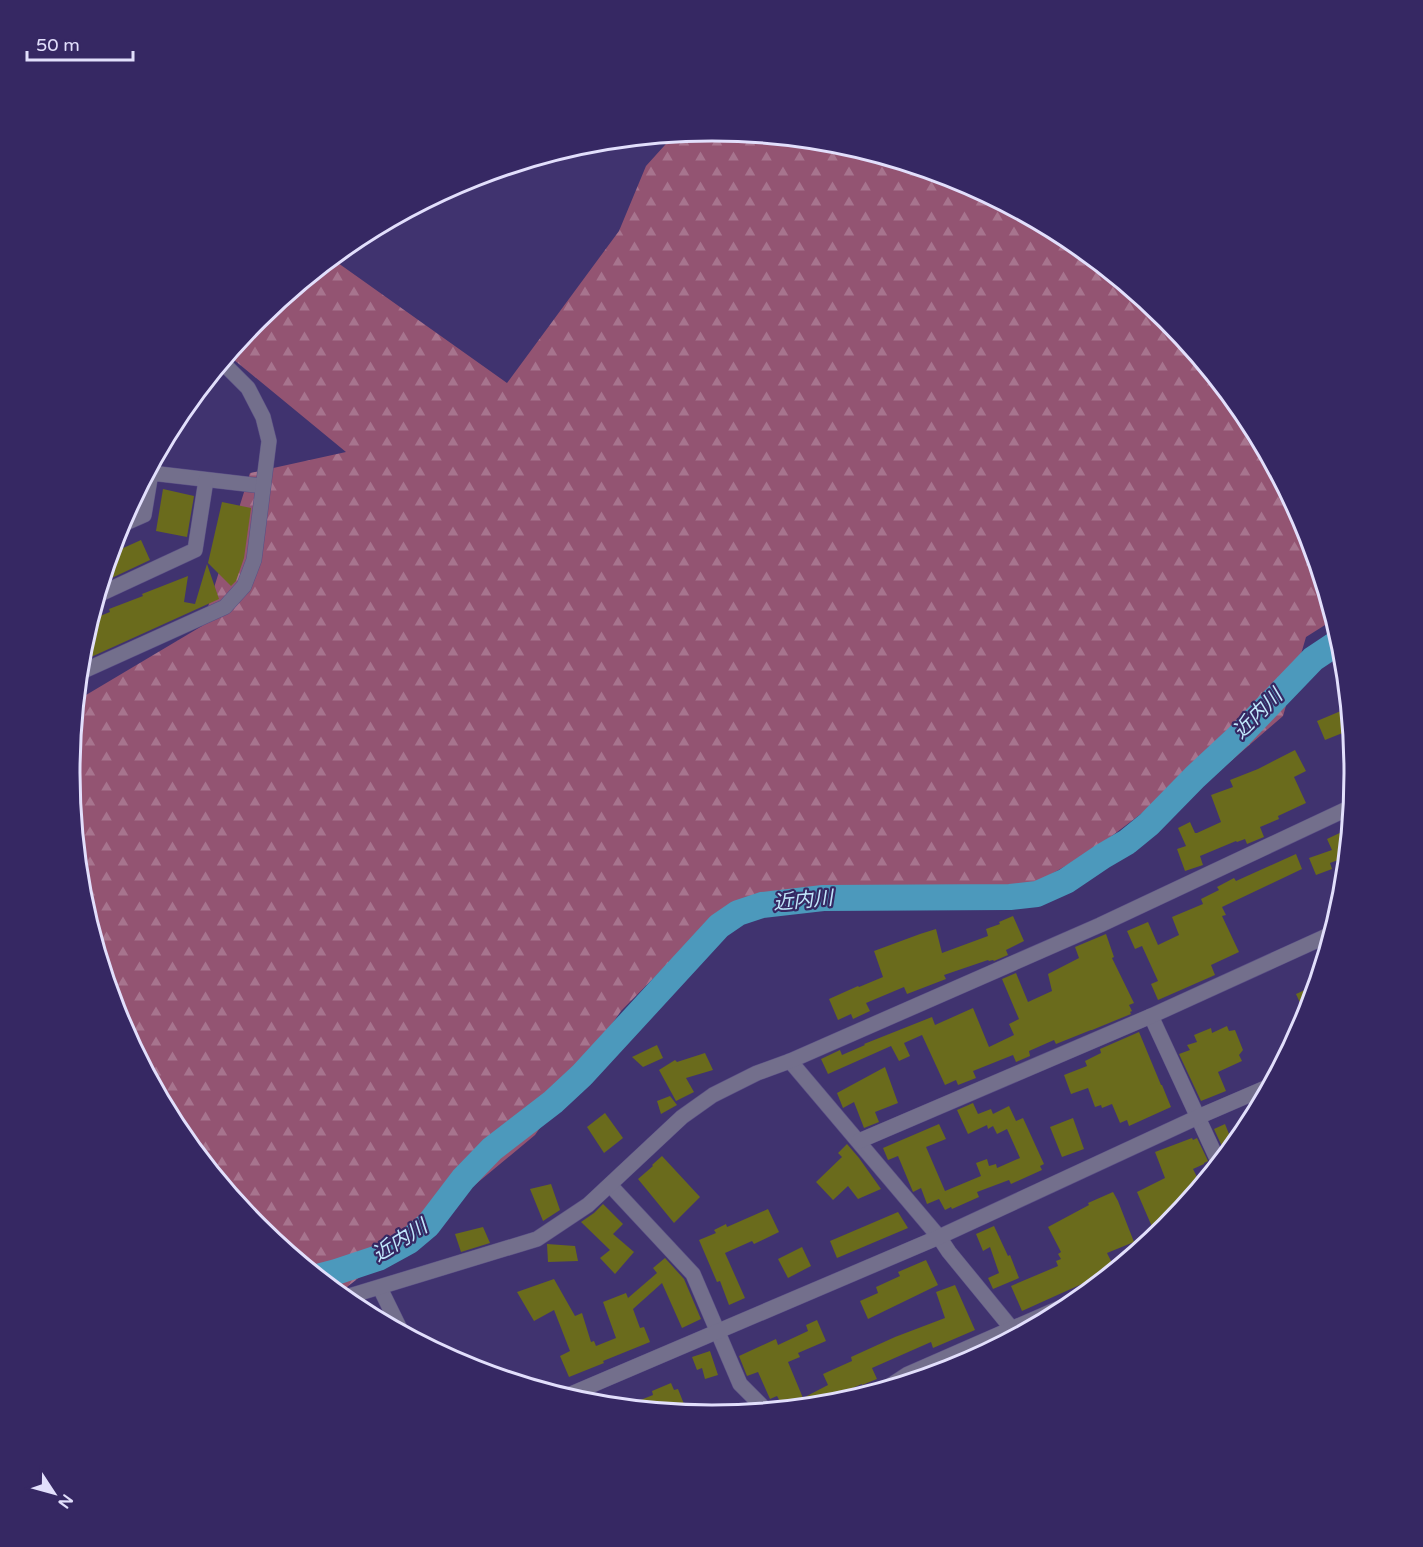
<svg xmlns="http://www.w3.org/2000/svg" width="1423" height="1547" viewBox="0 0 1423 1547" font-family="'Varela Round','Noto Sans JP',sans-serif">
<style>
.forest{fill:url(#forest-firs)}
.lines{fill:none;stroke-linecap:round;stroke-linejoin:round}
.river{stroke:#4c99bc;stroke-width:26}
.building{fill:#6a6b1c}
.minor-casing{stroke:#5a4f86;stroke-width:16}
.minor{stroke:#736f8c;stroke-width:15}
.labels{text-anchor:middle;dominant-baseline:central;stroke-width:4.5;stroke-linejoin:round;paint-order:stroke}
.water-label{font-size:20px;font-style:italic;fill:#c1e8fc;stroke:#362863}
.rim{fill:none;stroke:#e2dffc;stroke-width:3}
</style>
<defs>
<pattern id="forest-firs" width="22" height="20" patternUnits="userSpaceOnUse" patternTransform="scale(1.5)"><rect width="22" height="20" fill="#935472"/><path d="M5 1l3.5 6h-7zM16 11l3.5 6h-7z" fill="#a7748e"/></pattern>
</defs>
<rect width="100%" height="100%" fill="#40336f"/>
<polygon class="forest" points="712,131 837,143 958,180 1069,239 1166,319 1246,417 1305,528 1333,620 1306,637 1283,716 1209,780 1150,807 1092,851 1032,885 977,886 835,885 712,919 621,1011 535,1135 424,1227 338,1294 257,1228 177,1130 118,1019 81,898 69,774 76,702 81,698 202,626 250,473 346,452 228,355 257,319 331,258 507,383 619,231 646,166 674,135"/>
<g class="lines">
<polyline class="river" points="317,1277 336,1272 378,1258 409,1241 428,1225 463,1179 492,1149 553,1102 582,1075 719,926 738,913 762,905 823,898 1010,897 1037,894 1066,881 1103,856 1127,842 1149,824 1195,777 1238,737 1313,659 1340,641"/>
</g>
<g class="building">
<polygon points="163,489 194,496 187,537 156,531"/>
<polygon points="222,502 251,508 244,558 236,581 231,586 208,563"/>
<polygon points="141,540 150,560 101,583 110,554"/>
<polygon points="207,564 219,599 80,662 81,648 90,620 110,612 109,609 143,596 142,594 188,576 184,602 195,604"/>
<polygon points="1348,708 1350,730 1325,740 1317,721"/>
<polygon points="1295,750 1306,771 1294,777 1306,803 1278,816 1279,819 1260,827 1264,837 1247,844 1245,839 1237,842 1236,841 1200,856 1203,865 1185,871 1177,849 1186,846 1178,828 1190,822 1195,833 1197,833 1221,822 1211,795 1233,787 1230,780 1258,769"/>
<polygon points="1348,829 1346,857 1330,863 1332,869 1316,875 1309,858 1332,850 1327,839"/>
<polygon points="1296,854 1302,869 1222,907 1226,915 1222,916 1239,952 1211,965 1215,975 1158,1000 1151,984 1158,981 1142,946 1135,949 1127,931 1148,922 1158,945 1179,935 1172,917 1203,904 1201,899 1219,890 1217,887 1234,878 1236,881"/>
<polygon points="1013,916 1024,941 1006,950 1008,955 994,961 993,960 989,961 988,960 944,975 946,979 907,994 904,987 866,1003 870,1011 853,1019 851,1014 838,1020 829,999 858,986 859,987 883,977 874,951 920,934 936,929 942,953 988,936 986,929 1000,924 999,922"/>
<polygon points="1106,934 1114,957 1112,958 1134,1003 1129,1005 1132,1011 1130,1012 1131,1014 1092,1030 1091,1030 1056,1044 1054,1040 1029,1051 1030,1056 1016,1062 1013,1055 973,1071 976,1078 958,1085 956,1080 945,1085 922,1035 904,1043 910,1056 899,1061 891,1046 828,1074 821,1059 840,1050 842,1055 865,1045 864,1044 932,1017 935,1025 973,1008 989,1047 1014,1035 1009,1024 1019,1019 1002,979 1016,973 1028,1002 1052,991 1048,974 1079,958 1075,947"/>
<polygon points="1316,985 1311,1000 1301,1005 1296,994"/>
<polygon points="1227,1026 1229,1031 1235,1030 1243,1050 1239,1055 1242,1061 1218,1072 1226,1091 1201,1101 1179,1054 1190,1050 1187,1045 1197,1042 1194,1035 1211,1028 1212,1033"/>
<polygon points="1139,1032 1161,1085 1162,1085 1171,1107 1129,1126 1127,1120 1120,1123 1112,1104 1102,1108 1101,1105 1095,1107 1088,1088 1071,1094 1064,1075 1087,1066 1085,1061 1101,1053 1100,1049"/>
<polygon points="657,1045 663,1058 643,1067 632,1057"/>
<polygon points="705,1053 713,1070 686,1078 694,1092 676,1101 659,1070 675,1060 677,1062"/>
<polygon points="885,1067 898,1103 875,1112 879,1122 864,1128 854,1102 843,1108 837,1093"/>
<polygon points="670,1096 677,1105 661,1114 657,1101"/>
<polygon points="973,1103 978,1114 991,1109 993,1114 1009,1106 1016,1121 1023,1118 1044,1164 1040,1166 1042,1170 1011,1184 1009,1180 977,1192 979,1197 952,1209 951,1207 945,1210 939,1199 927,1204 921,1188 913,1192 898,1156 888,1160 883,1148 939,1124 946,1139 926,1147 945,1191 981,1176 976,1163 987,1159 989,1166 996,1164 997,1168 1020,1158 1007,1129 997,1134 993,1126 988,1129 987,1125 968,1134 957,1110"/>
<polygon points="605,1113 623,1138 604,1153 587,1127"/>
<polygon points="1073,1118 1084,1149 1062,1157 1050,1127"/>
<polygon points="1225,1124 1229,1134 1249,1125 1229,1151 1225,1153 1214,1129"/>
<polygon points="1192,1138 1193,1140 1197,1138 1208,1161 1204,1163 1204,1164 1193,1169 1201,1185 1166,1228 1156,1236 1137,1192 1165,1178 1155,1152"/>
<polygon points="847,1144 859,1158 881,1189 858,1199 848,1186 833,1200 816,1182 842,1157 838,1153"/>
<polygon points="662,1156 700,1197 674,1223 638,1179 653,1166 652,1165"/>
<polygon points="551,1184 560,1210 543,1221 530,1189"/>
<polygon points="1113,1192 1118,1201 1134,1242 1107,1253 1115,1269 1022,1311 1011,1286 1058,1266 1056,1261 1061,1259 1058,1254 1061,1252 1048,1227 1089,1205 1088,1203"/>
<polygon points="603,1204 623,1224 613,1234 634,1252 615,1274 600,1258 610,1250 581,1222 594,1213"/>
<polygon points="768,1209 779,1232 754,1244 752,1241 725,1253 745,1298 729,1305 720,1281 717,1282 699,1240 716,1233 714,1230 726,1224 727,1227"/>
<polygon points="898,1212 908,1228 837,1258 830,1241"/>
<polygon points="994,1226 1008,1256 1010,1255 1019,1278 993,1289 988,1278 999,1273 990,1247 983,1251 976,1234"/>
<polygon points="483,1227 490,1243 461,1252 455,1234"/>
<polygon points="547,1244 575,1246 578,1261 548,1262"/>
<polygon points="802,1247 811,1266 788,1278 778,1259"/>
<polygon points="665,1258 684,1279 701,1319 682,1328 662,1283 633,1309 640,1328 644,1327 650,1342 603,1361 604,1363 569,1377 560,1356 570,1351 554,1310 534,1321 517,1292 554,1279 575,1316 582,1313 591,1342 594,1341 596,1346 616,1338 603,1302 626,1293 628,1298 657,1273 653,1268"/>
<polygon points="926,1260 938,1285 868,1319 860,1301 878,1293 876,1287 900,1276 898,1272"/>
<polygon points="955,1285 975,1330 933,1348 931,1342 872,1368 877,1379 862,1385 862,1384 819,1402 821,1405 782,1409 783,1407 777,1396 770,1399 758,1372 747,1376 739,1356 776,1339 778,1345 808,1331 806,1325 817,1320 826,1341 798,1353 800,1357 788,1362 803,1398 828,1385 823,1374 852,1361 851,1357 895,1337 945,1318 936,1292"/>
<polygon points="710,1351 718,1375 705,1379 702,1368 697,1370 692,1357"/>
<polygon points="671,1383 674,1390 678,1389 684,1404 664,1411 623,1407 653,1395 652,1391"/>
</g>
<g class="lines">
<defs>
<g id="minor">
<polyline points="119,526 144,515 151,473 263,486"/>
<polyline points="98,595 195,550 206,480"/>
<polyline points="79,673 225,607 244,586 254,560 269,441 263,417 248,388 222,362"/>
<polyline points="1151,1016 1219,1163"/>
<polyline points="790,1061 939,1237 949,1252 1017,1335"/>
<polyline points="859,1141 1151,1016 1331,934"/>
<polyline points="610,1185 693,1274 740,1384 767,1411"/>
<polyline points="380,1288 402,1333"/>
<polyline points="343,1298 537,1239 588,1205 682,1117 713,1095 757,1073 790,1061 1100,925 1351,807"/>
<polyline points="885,1389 908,1374 1080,1299"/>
<polyline points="564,1397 939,1237 1198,1117 1270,1086"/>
</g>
</defs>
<use href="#minor" class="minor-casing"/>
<use href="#minor" class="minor"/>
</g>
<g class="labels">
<g class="water-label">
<text transform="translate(1258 714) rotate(-45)">近内川</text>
<text transform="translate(803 901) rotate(-5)">近内川</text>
<text transform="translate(400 1241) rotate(-32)">近内川</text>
</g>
</g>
<path d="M0 0H1423V1547H0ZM80 773a632 632 0 1 1 1264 0a632 632 0 1 1-1264 0Z" fill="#362863" fill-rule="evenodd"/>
<path class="rim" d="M80 773a632 632 0 1 1 1264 0a632 632 0 1 1-1264 0Z"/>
<g transform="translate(54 1493) rotate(126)" stroke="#362863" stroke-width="4.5" paint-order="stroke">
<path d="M0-4.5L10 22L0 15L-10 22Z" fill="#e2dffc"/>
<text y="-9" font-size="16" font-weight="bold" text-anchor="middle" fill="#e2dffc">N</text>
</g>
<path d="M27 51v9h106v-9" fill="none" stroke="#e2dffc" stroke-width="3"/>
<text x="36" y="51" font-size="18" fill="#e2dffc" stroke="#362863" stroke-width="4.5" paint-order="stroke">50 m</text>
</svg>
